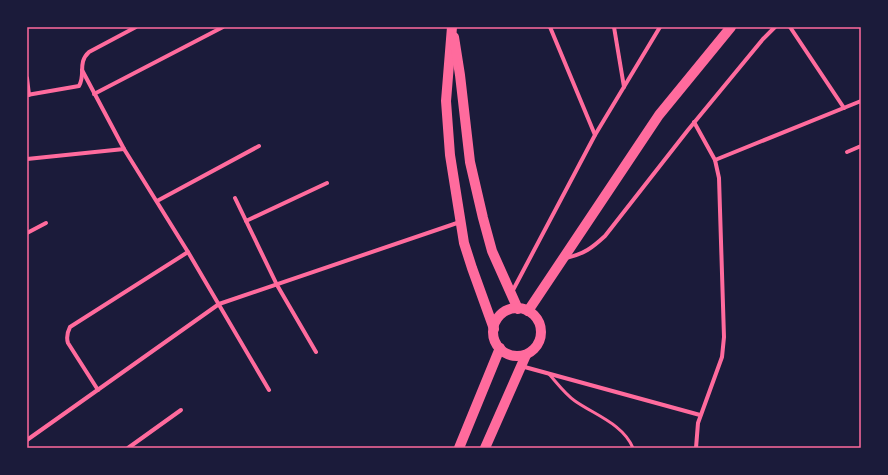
<svg xmlns="http://www.w3.org/2000/svg" width="888" height="475" viewBox="0 0 888 475" font-family="Cabin,sans-serif">
<style>
.lines{fill:none;stroke-linecap:round;stroke-linejoin:round}
.service{stroke:#ff6b9d;stroke-width:3}
.minor{stroke:#ff6b9d;stroke-width:4}
.primary{stroke:#ff6b9d;stroke-width:10}
.neatline{fill:none;stroke:#ff6b9d;stroke-width:1.5}
</style>
<rect width="100%" height="100%" fill="#1b1b3a"/>
<g class="lines">
<path class="service" d="M 549,374 C 557,383 565,394 575,401 C 595,415 623,424 633,448"/>
<g class="minor">
<polyline points="550,27 595,135"/>
<polyline points="614,27 624,87"/>
<polyline points="790,27 844,108"/>
<polyline points="82,70 124,149 188,252 269,390"/>
<polyline points="27,78 29,95"/>
<polyline points="94,94 223,27"/>
<path d="M 27,95 L 79,86 C 86,74 77,63 89,52 L 136,27"/>
<polyline points="694,122 715,160 719,178 724,337 722,357 698,423 696,448"/>
<polyline points="847,152 861,146"/>
<polyline points="27,159 124,149"/>
<polyline points="715,160 861,101"/>
<polyline points="235,198 277,285 316,352"/>
<polyline points="157,201 259,146"/>
<polyline points="246,221 327,183"/>
<polyline points="27,233 46,223"/>
<path d="M 566,258 C 584,254 592,248 605,236 L 688,130 L 763,39 L 775,27"/>
<polyline points="512,292 595,135 660,27"/>
<polyline points="521,366 700,415"/>
<path d="M 98,390 L 68,343 C 66,337 67,333 70,327 L 188,252"/>
<polyline points="27,440 219,304 460,222"/>
<polyline points="128,448 181,410"/>
</g>
<g class="primary">
<polyline points="452,27 446,101 450,155 464,243 472,268 494,329"/>
<polyline points="454,37 460,75 470,162 483,218 492,251 518,309"/>
<circle cx="517" cy="332" r="24"/>
<polyline points="528,311 659,115 731,27"/>
<polyline points="459,448 500,348"/>
<polyline points="485,448 526,355"/>
</g>
</g>
<rect width="888" height="475" fill="none" stroke="#1b1b3a" stroke-width="56"/>
<rect x="28" y="28" width="832" height="419" class="neatline"/>
</svg>
